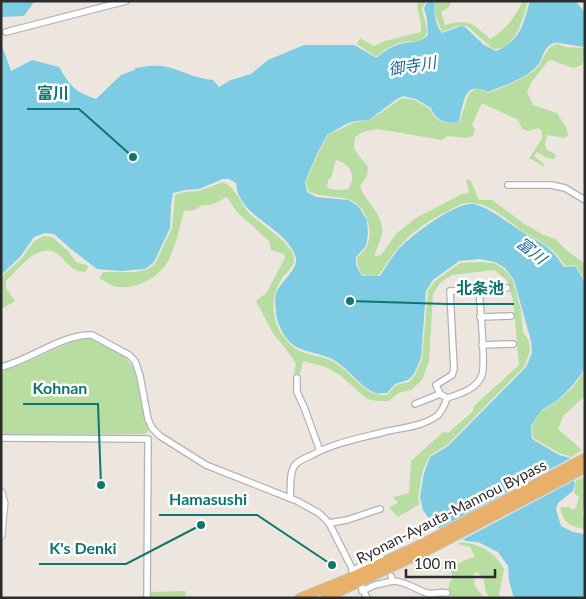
<svg xmlns="http://www.w3.org/2000/svg" width="586" height="599" viewBox="0 0 586 599" font-family="Lato,'Noto Sans JP',sans-serif">
<style>
.green{fill:#b8dda1;fill-rule:evenodd}
.water{fill:#7dcce3}
.pier{fill:#ece6df}
.lines{fill:none;stroke-linecap:round;stroke-linejoin:round}
.minor-casing{stroke:#b0b2ba;stroke-width:8}
.tertiary-casing{stroke:#b0b2ba;stroke-width:9}
.trunk-casing{stroke:#c4c4c4;stroke-width:11}
.minor{stroke:#fff;stroke-width:5.5}
.tertiary{stroke:#fff;stroke-width:7}
.trunk{stroke:#e8b06a;stroke-width:9}
.labels{text-anchor:middle;dominant-baseline:central;stroke-width:5;stroke-linejoin:round;paint-order:stroke}
.street-label{font-size:15px;fill:#2c2c2c;stroke:#fff}
.water-label{font-size:16px;font-style:italic;fill:#1b6d90;stroke:#fff}
.leader{fill:none;stroke:#0f766e;stroke-width:2}
.callout-dot{fill:#0f766e;stroke:#fff;stroke-width:2}
.callout-label{font-size:16px;text-anchor:middle;font-weight:bold;fill:#0f766e;stroke:#fff;stroke-width:5;stroke-linejoin:round;paint-order:stroke}
</style>
<rect width="100%" height="100%" fill="#ece6df"/>
<g class="green">
<path d="M 418,1 L 429,1 L 426,2 L 422,8 L 427,31 C 424,45 409,40 399,43 C 391,45 384,50 378,56 L 375,56 L 357,44 L 360,38 L 374,46 L 385,41 L 421,32 C 422,21 416,12 418,1 Z"/>
<path d="M 435,1 L 451,1 L 449,7 L 441,12 L 445,25 C 469,18 472,23 490,39 C 506,30 515,17 523,1 L 528,1 C 523,18 516,50 493,49 L 467,26 L 457,26 L 442,32 L 435,14 Z"/>
<path d="M 557,44 L 566,47 L 585,48 L 585,57 L 582,65 L 573,68 L 551,60 L 548,61 L 531,83 L 527,92 L 533,105 L 557,113 L 567,129 L 568,135 L 565,138 L 547,135 L 545,145 L 546,149 L 555,154 L 556,157 L 553,159 L 547,158 L 537,152 L 534,156 L 543,163 L 544,167 L 531,159 L 529,159 L 542,138 L 542,131 L 539,128 L 527,131 L 522,129 L 518,120 L 482,103 L 472,125 L 475,129 L 473,136 L 467,138 L 447,136 L 442,140 L 377,129 L 363,132 L 355,137 L 354,149 L 368,167 L 367,176 L 360,186 C 365,202 384,214 382,233 C 381,241 376,248 375,256 L 381,255 L 396,234 L 416,218 L 462,194 L 468,193 L 469,190 L 466,181 L 468,179 L 470,180 L 479,200 L 492,200 L 523,223 L 542,234 L 557,240 L 564,248 L 585,264 L 585,280 L 575,265 L 565,266 C 552,245 541,243 521,230 C 506,220 492,204 472,203 C 463,202 456,207 448,211 C 414,228 399,243 379,275 L 371,276 L 362,275 L 357,264 L 357,258 C 360,254 365,250 367,246 C 374,230 366,206 350,200 C 336,195 322,198 308,191 L 306,182 L 318,154 L 328,135 L 355,122 L 370,120 L 402,98 L 415,100 L 430,109 C 434,121 447,127 460,121 L 469,93 L 478,88 L 488,93 C 504,87 521,81 535,70 C 545,61 543,48 557,44 ZM 336,160 C 350,164 357,176 348,189 L 337,190 L 327,188 L 328,180 L 331,178 Z"/>
<path d="M 223,182 C 237,189 239,201 249,213 C 260,224 292,242 294,258 C 295,266 288,271 283,277 C 270,295 270,319 284,337 C 287,341 293,348 298,350 C 308,356 324,355 337,364 C 348,371 363,391 376,394 C 379,395 384,395 387,395 L 396,385 L 409,382 L 415,375 L 422,359 L 428,291 L 435,281 L 460,263 L 480,262 L 494,263 L 504,269 L 513,280 L 521,310 L 523,332 L 529,341 L 530,352 L 524,367 L 447,445 L 429,456 L 422,473 L 418,498 L 420,504 L 398,517 L 389,507 L 398,503 L 393,497 L 409,493 L 411,461 L 443,432 L 448,433 L 472,412 L 475,405 L 519,365 L 513,300 L 507,280 L 494,270 L 452,275 L 441,282 L 433,294 L 429,361 L 422,380 L 411,390 L 398,393 L 389,401 L 377,401 L 367,399 L 341,376 L 326,367 L 303,361 L 300,374 L 297,375 L 294,373 L 296,364 L 292,357 L 273,333 L 256,301 L 267,292 L 285,258 L 284,254 L 271,250 L 269,241 L 237,212 L 227,197 L 211,205 L 202,205 L 195,210 L 184,211 C 180,225 174,255 165,266 C 153,281 131,291 113,286 C 108,284 103,280 99,278 L 103,272 L 134,272 L 146,270 L 155,264 L 172,228 L 175,195 L 185,192 L 199,191 Z"/>
<path d="M 44,236 L 52,237 L 68,251 L 76,262 L 89,266 L 85,272 C 74,271 70,267 63,259 C 43,236 21,266 6,281 L 6,288 L 15,301 L 3,308 L 1,307 L 1,277 L 22,258 L 34,241 Z"/>
<polygon points="88,337 95,339 123,355 134,368 144,415 149,430 146,434 1,435 1,369 19,365 81,338"/>
<polygon points="585,370 585,396 564,415 558,429 582,450 571,457 559,453 533,438 532,426 542,411 559,400 573,387"/>
<path d="M 585,476 L 585,509 L 582,514 L 585,518 L 585,529 C 571,527 562,522 560,507 L 568,507 L 573,510 L 576,507 L 579,497 L 574,493 L 576,481 Z"/>
<path d="M 461,542 C 480,544 494,551 504,569 L 499,594 L 500,598 L 489,598 L 485,590 L 484,578 L 476,572 L 473,575 L 475,586 L 484,598 L 452,598 L 448,591 L 449,583 L 453,578 L 451,572 C 457,562 464,560 475,557 L 470,547 L 458,544 Z"/>
<polygon points="185,591 186,598 151,598 151,592"/>
</g>
<g class="water">
<polygon points="1,1 35,1 24,16 1,17"/>
<path d="M 530,1 L 575,1 L 585,12 L 585,47 C 579,47 558,42 554,43 C 542,47 544,60 536,67 C 525,79 503,86 488,92 C 464,80 464,102 459,121 C 447,126 435,120 431,108 L 416,99 L 403,96 L 397,99 L 369,120 L 355,121 L 346,124 L 327,135 L 317,154 L 305,182 L 307,192 L 316,197 L 348,200 L 358,206 L 367,220 L 368,234 L 366,246 L 356,257 L 356,265 L 362,276 L 380,276 C 385,268 391,259 397,251 C 407,238 458,200 474,204 C 488,207 508,223 521,231 C 541,244 550,245 564,267 L 575,266 L 585,282 L 585,369 L 572,386 L 558,400 L 542,410 L 531,426 L 532,439 L 559,455 L 570,458 L 575,484 L 573,491 L 558,503 L 556,509 L 561,526 L 573,532 L 585,534 L 585,598 L 514,598 L 509,581 L 508,566 L 498,552 L 478,542 L 466,541 L 434,526 L 423,510 L 420,497 L 424,473 L 430,457 L 448,446 L 526,367 L 532,353 L 531,341 L 514,280 L 505,268 L 495,262 L 480,259 L 459,261 L 433,280 L 426,291 L 421,358 L 414,374 L 408,380 L 395,384 L 387,393 C 384,393 378,394 375,393 C 362,388 349,370 337,362 C 325,354 313,354 301,349 C 288,345 277,326 276,313 C 276,307 274,300 276,294 C 279,281 301,269 295,255 C 284,226 238,217 236,183 L 229,179 L 223,179 L 199,189 L 185,190 L 173,193 L 171,205 L 170,228 L 154,262 L 145,269 L 121,271 L 97,269 L 71,249 L 54,234 L 45,233 L 34,237 L 20,257 L 1,275 L 1,43 L 11,71 L 32,60 L 59,67 C 71,87 74,91 96,99 L 121,75 L 135,70 L 135,68 C 147,66 158,64 171,68 C 185,72 197,79 213,80 L 219,87 L 231,80 L 251,74 L 268,60 L 304,45 L 354,45 L 375,57 L 378,57 C 384,51 392,46 400,44 C 411,41 419,44 428,35 L 427,19 L 424,8 L 427,3 L 431,2 L 435,3 C 433,14 436,25 442,33 L 461,26 L 465,27 L 484,45 L 496,51 C 521,40 523,25 530,1 Z"/>
</g>
<polygon class="pier" points="573,457 577,479 460,541 436,530"/>
<g class="lines">
<defs>
<g id="minor">
<polyline points="6,32 126,1"/>
<polyline points="508,185 551,185 565,188 585,200"/>
<polyline points="480,317 511,316"/>
<polyline points="482,345 513,344"/>
<path d="M 1,367 C 30,360 65,333 92,335 L 129,355 L 135,361 L 140,376 L 148,419 L 152,428 L 160,436 L 206,465 L 297,501 L 319,513 L 329,523 L 367,598"/>
<polyline points="297,378 297,392 304,407 320,451"/>
<polyline points="447,398 440,394 436,385 452,375 454,369 450,291 507,288"/>
<polyline points="415,404 440,394"/>
<polyline points="1,438 148,439 147,598"/>
<path d="M 290,498 C 291,489 289,472 295,465 C 299,460 306,458 312,455 C 334,443 360,438 384,432 C 401,428 425,426 438,415 C 443,410 445,404 447,398 C 460,394 477,389 482,375 C 486,364 480,305 479,289"/>
<polyline points="329,523 347,520 380,509"/>
<polyline points="352,571 380,555 381,557"/>
<path d="M 393,581 C 406,581 416,590 427,593 C 434,595 440,591 447,593"/>
<polyline points="362,591 375,585 393,581 391,576"/>
</g>
<polyline id="tertiary" points="1,492 4,503 1,536"/>
<g id="trunk">
<polyline points="300,598 347,579 422,544 585,458"/>
<polyline points="325,598 426,551 585,468"/>
</g>
</defs>
<use href="#minor" class="minor-casing"/>
<use href="#tertiary" class="tertiary-casing"/>
<use href="#trunk" class="trunk-casing"/>
<use href="#minor" class="minor"/>
<use href="#tertiary" class="tertiary"/>
<use href="#trunk" class="trunk"/>
</g>
<g class="labels">
<g class="street-label">
<text transform="translate(451 511) rotate(-27)">Ryonan-Ayauta-Mannou Bypass</text>
</g>
<g class="water-label">
<text transform="translate(412 65) rotate(-9)">御寺川</text>
<text transform="translate(532 250) rotate(39)">富川</text>
</g>
</g>
<path class="leader" d="M133 157L79 109H27M350 301L446 304H514M101 485L98 404H23M332 565L257 515H159M201 525L126 564H39"/>
<g class="callout-dot">
<circle cx="133" cy="157" r="5"/>
<circle cx="350" cy="301" r="5"/>
<circle cx="101" cy="485" r="5"/>
<circle cx="332" cy="565" r="5"/>
<circle cx="201" cy="525" r="5"/>
</g>
<g class="callout-label">
<text x="53" y="99">富川</text>
<text x="480" y="294">北条池</text>
<text x="60" y="394">Kohnan</text>
<text x="208" y="505">Hamasushi</text>
<text x="83" y="554">K's Denki</text>
</g>
<rect width="586" height="599" fill="none" stroke="#2c2c2c" stroke-width="5"/>
<path d="M406 569v8h89v-8" fill="none" stroke="#2c2c2c" stroke-width="2.5"/>
<text x="414" y="569" font-size="15" fill="#2c2c2c" stroke="#ffffff" stroke-width="4" paint-order="stroke">100 m</text>
</svg>
